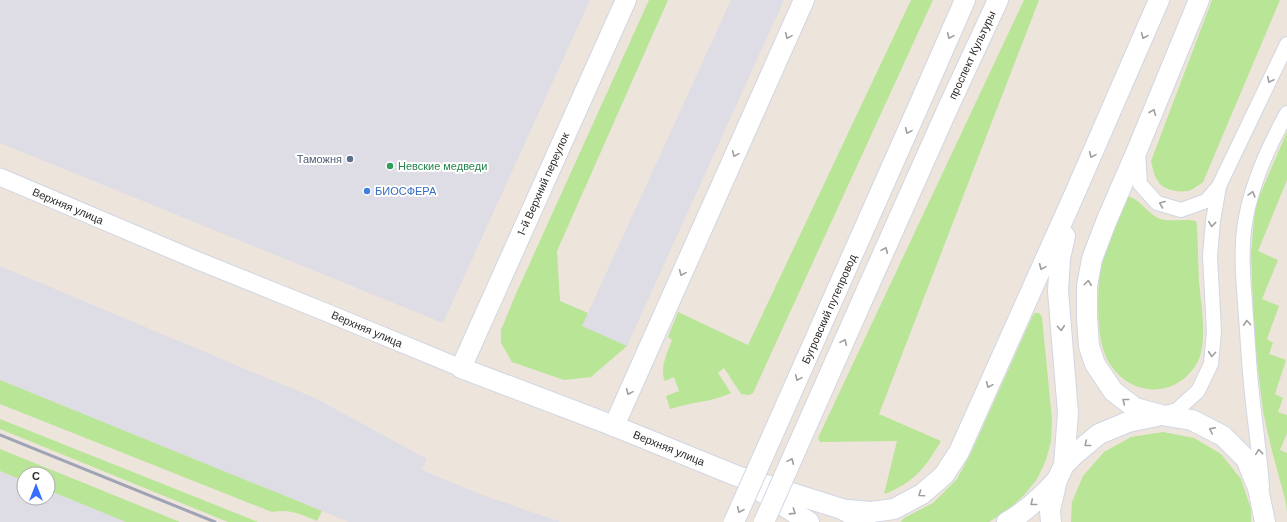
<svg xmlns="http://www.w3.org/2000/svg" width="1287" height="522" viewBox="0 0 1287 522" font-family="'DM Sans',sans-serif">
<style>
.industrial{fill:#dedce5}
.green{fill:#b9e596}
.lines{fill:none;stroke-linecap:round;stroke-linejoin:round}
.minor-casing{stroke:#d1d6e3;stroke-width:16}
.tertiary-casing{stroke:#d1d6e3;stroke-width:19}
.secondary-casing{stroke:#d1d6e3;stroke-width:22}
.minor{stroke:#fff;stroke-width:14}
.tertiary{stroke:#fff;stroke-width:17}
.secondary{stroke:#fff;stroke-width:20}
.rail{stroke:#9ea4b5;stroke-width:3}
.secondary-bridge-casing{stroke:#d1d6e3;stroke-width:22;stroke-linecap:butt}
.secondary-bridge{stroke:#fff;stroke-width:20}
.oneway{stroke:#9f9f9f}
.service-dot{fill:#5c6f8a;stroke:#fff;stroke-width:1.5}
.leisure-dot{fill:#2e9e5b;stroke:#fff;stroke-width:1.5}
.shop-dot{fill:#3f7fe0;stroke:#fff;stroke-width:1.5}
.labels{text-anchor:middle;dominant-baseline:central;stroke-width:4;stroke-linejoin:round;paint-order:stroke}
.street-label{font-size:11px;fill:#2a2a2a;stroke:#fff}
.service-label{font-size:11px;fill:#4e5e75;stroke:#fff;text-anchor:end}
.leisure-label{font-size:11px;fill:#27864d;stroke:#fff;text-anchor:start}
.shop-label{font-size:11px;fill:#366cbe;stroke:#fff;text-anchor:start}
</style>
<rect width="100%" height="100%" fill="#ede4dc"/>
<g class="industrial">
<polygon points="0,0 590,0 443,323 0,143"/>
<polygon points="731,0 784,0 627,346 582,326"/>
<polygon points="0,266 317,399 427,459 422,470 482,495 561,522 349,522 0,380"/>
<polygon points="0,471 24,481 24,498 48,498 48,490 126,522 0,522"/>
</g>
<g class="green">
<polygon points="649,0 668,0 557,251 560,301 588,313 582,326 627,346 591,377 564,380 512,362 501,343 501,330 515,296"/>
<path d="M 911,0 L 933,0 L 753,393 L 749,395 L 741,394 L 724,368 L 718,373 L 731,393 C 712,402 691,402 670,409 L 666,396 L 679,391 L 674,377 L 665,381 C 659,369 668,351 672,340 L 668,337 L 678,312 L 748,345 Z"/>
<path d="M 1024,0 L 1039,0 L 879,414 L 941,441 C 925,468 914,483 884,494 L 897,441 L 820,442 L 818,438 Z"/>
<path d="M 1212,0 L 1280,0 L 1203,182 C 1200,184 1196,187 1193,189 C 1185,194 1166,191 1160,184 C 1154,177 1153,169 1151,161 Z"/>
<polygon points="1287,132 1287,180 1258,251 1278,260 1262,299 1279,306 1267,339 1273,343 1269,354 1286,360 1275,394 1283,398 1278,412 1287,415 1287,433 1280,450 1287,453 1287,513 1286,503 1271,447 1263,411 1254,336 1251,254 1255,206"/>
<path d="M 1127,196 C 1139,198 1146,212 1158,218 C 1169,223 1184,218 1196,221 L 1197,225 C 1198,244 1198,263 1199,282 C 1201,302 1206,333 1201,352 C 1199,362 1193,370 1186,377 C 1154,404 1111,384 1102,345 C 1096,320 1097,274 1105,249 C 1110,231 1120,213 1127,196 Z"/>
<polygon points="1035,313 1039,313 1042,317 1052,420 1051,441 1046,460 1037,479 1025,494 1008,510 989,522 901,522 904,518 933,503 957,479 971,453 1033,315"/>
<path d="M 0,380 L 322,511 L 317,521 C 300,514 290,509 272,512 L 0,404 Z"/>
<polygon points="0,419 258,522 228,522 0,429"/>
<polygon points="1163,432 1194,438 1221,454 1241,479 1251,509 1251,522 1071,522 1072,502 1083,476 1104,452 1131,437"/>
<polygon points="0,449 180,522 126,522 48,490 48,474 24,474 24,481 0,471"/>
</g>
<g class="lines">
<defs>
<g id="minor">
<polyline points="1138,152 1140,184 1157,203 1181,210 1206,201 1219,186"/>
<polyline points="1162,414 1177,410 1198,391 1211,364 1214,332 1210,256 1213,221 1219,186 1287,44"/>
<path d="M 1262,487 C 1260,456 1255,424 1252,393 C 1249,368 1248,342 1246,317 C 1244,286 1240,254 1245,223 C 1251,184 1268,147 1287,113"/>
</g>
<polyline id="tertiary" points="0,177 196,260 330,314 461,368"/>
<g id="secondary">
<polyline points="626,0 461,368 614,426 737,476 842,509 865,522"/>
<polyline points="1199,0 1138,148 1106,222 1092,259 1087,286 1087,319 1089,346 1095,364 1113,391 1135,408 1161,415 1192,420 1223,436 1246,459 1258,488 1265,522"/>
<polyline points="923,96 965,0"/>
<polyline points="869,285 947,110 998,0"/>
<polyline points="614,426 804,0"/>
<polyline points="1064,465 1068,413 1058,291 1060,258 1065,236"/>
<polyline points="762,492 809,522"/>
<polyline points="848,510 871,512 894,509 922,494 944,475 959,452 1075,193 1159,0"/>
<path d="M 1007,522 C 1026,512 1043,495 1057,480"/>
<polyline points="1051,522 1050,510 1057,480 1064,465 1075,454 1099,434 1128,422 1157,416"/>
</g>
</defs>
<use href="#minor" class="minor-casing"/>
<use href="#tertiary" class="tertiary-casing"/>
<use href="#secondary" class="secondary-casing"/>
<use href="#minor" class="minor"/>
<use href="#tertiary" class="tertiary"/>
<use href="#secondary" class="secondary"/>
<polyline class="rail" points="0,435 215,522"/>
<defs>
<g id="secondary-bridge">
<polyline points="734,522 923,96"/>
<polyline points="764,522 869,285"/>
</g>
</defs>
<use href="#secondary-bridge" class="secondary-bridge-casing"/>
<use href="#secondary-bridge" class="secondary-bridge"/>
</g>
<defs><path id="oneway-chevron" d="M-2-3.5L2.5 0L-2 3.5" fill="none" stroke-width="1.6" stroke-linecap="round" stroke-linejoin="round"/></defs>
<g class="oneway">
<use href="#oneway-chevron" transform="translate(788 36) rotate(114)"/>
<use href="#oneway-chevron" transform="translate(950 36) rotate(114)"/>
<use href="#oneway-chevron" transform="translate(1144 36) rotate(114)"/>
<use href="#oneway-chevron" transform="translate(1270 80) rotate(116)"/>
<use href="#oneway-chevron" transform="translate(1153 112) rotate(-68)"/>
<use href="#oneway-chevron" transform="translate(908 131) rotate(114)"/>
<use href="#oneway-chevron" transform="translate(735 154) rotate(114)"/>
<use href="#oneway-chevron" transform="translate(1092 155) rotate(114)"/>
<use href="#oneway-chevron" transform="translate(1252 194) rotate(-74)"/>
<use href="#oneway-chevron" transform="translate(1162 204) rotate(-159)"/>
<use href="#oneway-chevron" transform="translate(1212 224) rotate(96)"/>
<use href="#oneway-chevron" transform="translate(885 250) rotate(-66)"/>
<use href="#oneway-chevron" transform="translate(1042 267) rotate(114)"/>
<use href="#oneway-chevron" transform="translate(682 273) rotate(114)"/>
<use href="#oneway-chevron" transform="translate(1088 283) rotate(-83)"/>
<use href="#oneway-chevron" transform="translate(1247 323) rotate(-94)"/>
<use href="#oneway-chevron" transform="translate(1061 328) rotate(85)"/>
<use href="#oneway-chevron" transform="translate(844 342) rotate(-66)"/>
<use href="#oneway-chevron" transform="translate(1212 354) rotate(95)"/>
<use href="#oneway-chevron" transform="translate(798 378) rotate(114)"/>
<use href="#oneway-chevron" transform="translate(989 385) rotate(114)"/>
<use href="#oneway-chevron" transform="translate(629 392) rotate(114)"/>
<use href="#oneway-chevron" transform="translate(1125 401) rotate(-142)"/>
<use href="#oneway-chevron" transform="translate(1212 430) rotate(-154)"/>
<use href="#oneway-chevron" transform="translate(1087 444) rotate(141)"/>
<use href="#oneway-chevron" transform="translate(1259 452) rotate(-96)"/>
<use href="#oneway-chevron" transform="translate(791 461) rotate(-66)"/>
<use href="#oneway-chevron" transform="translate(921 494) rotate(145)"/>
<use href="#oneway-chevron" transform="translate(1033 503) rotate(141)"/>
<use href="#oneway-chevron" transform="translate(740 510) rotate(114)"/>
<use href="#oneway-chevron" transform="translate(793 512) rotate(33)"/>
</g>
<circle class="service-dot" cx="350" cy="159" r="4"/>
<circle class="leisure-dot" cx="390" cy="166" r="4"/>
<circle class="shop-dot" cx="367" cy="191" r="4"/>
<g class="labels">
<g class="street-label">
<text transform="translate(972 55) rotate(-65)">проспект Культуры</text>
<text transform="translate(543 184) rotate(-66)">1-й Верхний переулок</text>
<text transform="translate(68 206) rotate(23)">Верхняя улица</text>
<text transform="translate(829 309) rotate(-66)">Бугровский путепровод</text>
<text transform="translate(367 329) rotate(23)">Верхняя улица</text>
<text transform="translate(669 448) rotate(22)">Верхняя улица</text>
</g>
<g class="service-label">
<text x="342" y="159">Таможня</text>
</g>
<g class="leisure-label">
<text x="398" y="166">Невские медведи</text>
</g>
<g class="shop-label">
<text x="375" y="191">БИОСФЕРА</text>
</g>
</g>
<g transform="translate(36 486)"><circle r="19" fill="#ffffff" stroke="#aaaaaa"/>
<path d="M0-3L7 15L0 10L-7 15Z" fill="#366fff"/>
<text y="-6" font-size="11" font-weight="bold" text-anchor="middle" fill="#2a2a2a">С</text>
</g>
</svg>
